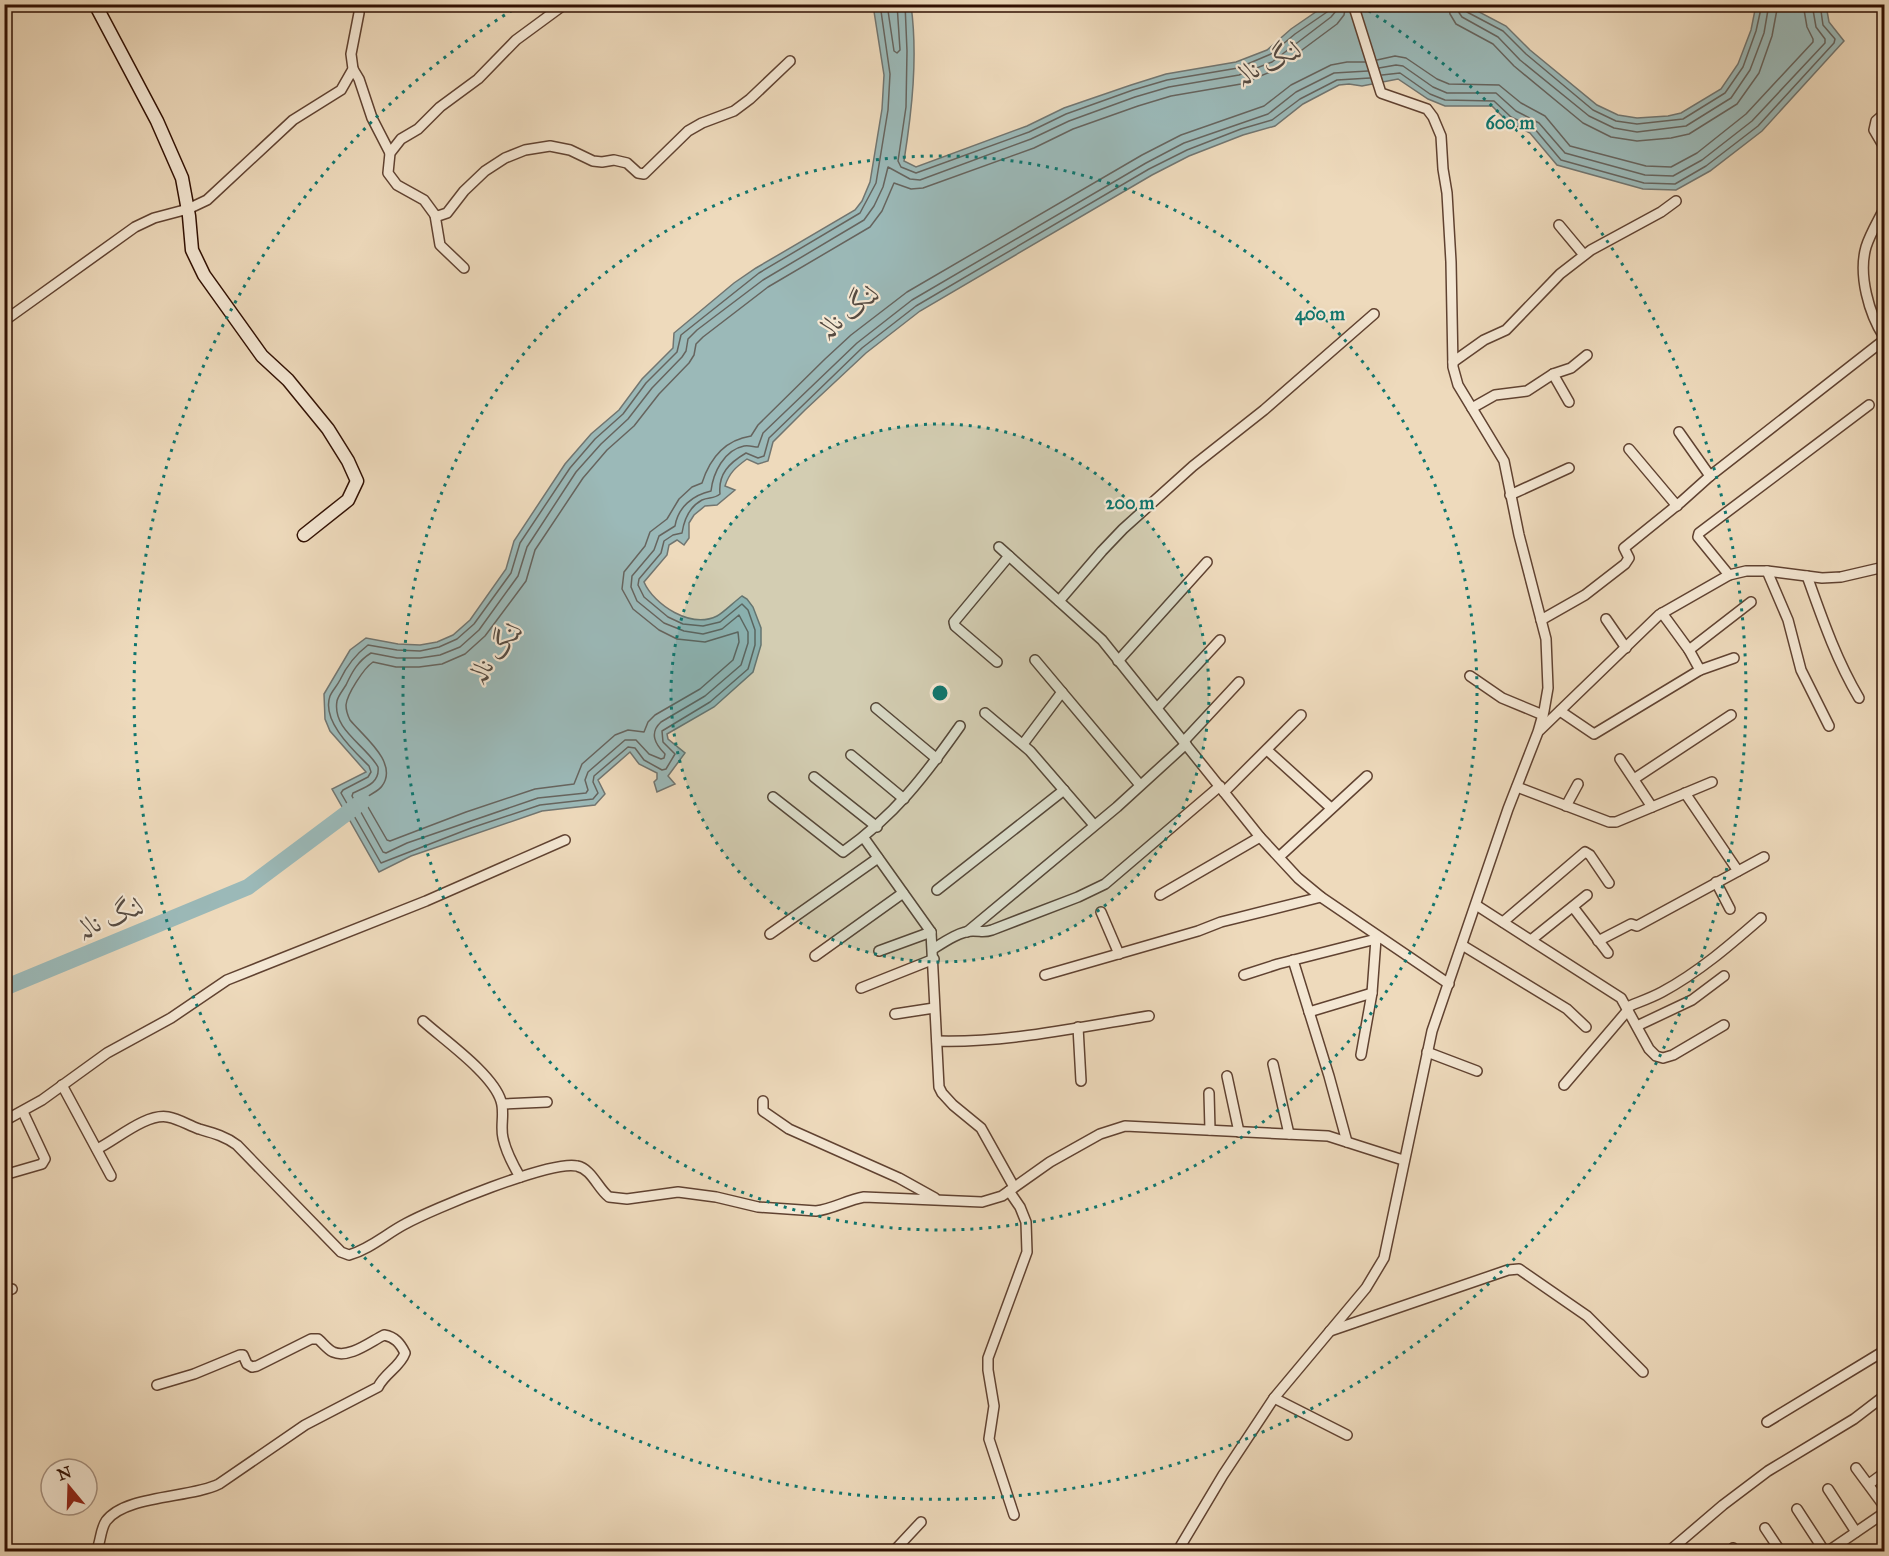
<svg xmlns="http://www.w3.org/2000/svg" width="1889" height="1556" viewBox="0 0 1889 1556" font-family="'IM FELL Great Primer',Amiri,serif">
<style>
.water{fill:#9bb9b8;stroke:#717570;stroke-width:1.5}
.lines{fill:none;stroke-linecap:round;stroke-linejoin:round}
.shore{stroke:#66645e;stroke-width:1.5}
.river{stroke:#9bb9b8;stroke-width:16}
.street-casing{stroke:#604231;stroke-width:12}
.secondary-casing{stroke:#311003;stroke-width:15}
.street{stroke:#f4e7d3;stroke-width:9}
.secondary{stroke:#f4e7d3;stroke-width:12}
.ring{fill:none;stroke:#0f766e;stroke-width:3;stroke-dasharray:3 6}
.labels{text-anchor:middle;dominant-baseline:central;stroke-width:4.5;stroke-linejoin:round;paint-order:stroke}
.water-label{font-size:26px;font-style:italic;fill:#564b42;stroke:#f4e7d3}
.centre{fill:#0f766e;stroke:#f4e7d3;stroke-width:3}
.ring-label{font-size:18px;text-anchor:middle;font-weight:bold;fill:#0f766e;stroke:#f4e7d3;stroke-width:4.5;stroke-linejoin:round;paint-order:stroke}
</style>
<rect width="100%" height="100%" fill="#eedabc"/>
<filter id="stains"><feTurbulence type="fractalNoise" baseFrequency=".00333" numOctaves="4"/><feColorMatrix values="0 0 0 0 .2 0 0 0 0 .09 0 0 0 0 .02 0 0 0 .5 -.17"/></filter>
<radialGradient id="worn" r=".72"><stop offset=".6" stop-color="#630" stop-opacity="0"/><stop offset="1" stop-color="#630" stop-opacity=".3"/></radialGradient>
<path class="water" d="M 873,5 L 911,5 C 918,57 912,110 904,161 L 916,167 L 1027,126 L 1064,108 L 1131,85 L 1166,74 L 1236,62 L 1267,50 L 1291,29 L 1326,5 L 1466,5 L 1506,26 L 1530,50 L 1597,105 L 1618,115 L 1637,118 L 1668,116 L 1681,113 L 1721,89 L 1738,64 L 1751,30 L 1756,5 L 1826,5 L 1829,22 L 1844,41 L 1762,131 L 1710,171 L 1676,190 L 1643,189 L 1557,165 L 1530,133 L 1508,122 L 1492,106 L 1445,106 L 1428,99 L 1398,79 L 1362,86 L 1349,84 L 1339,85 L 1303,104 L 1275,126 L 1243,135 L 1189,156 L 1152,175 L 920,311 L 866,353 L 805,410 L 773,442 L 768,461 L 758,464 L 747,459 C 736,467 729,473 725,486 L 735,490 L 717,505 L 705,506 L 694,515 L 689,523 L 689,538 L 684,545 L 677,540 L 669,545 L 667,555 L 644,582 C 654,605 691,629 717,616 C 723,613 735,601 742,596 L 747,599 L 753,607 L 761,628 L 761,645 L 753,672 L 714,707 L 667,734 L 668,739 L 685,753 L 668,776 L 675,784 L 657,792 L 654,782 L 657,779 L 657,773 L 639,764 L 630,752 L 598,780 L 605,794 L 595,805 L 542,811 L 411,856 L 379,872 L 332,789 L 366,772 L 330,731 L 325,719 L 324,694 L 350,650 L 366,638 L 398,644 L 420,645 L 437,642 L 453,635 L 470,620 L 506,569 L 514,541 L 565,464 L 591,434 L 619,410 L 642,379 L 673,348 L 674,333 L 734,283 L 756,268 L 855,210 L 862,201 L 870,182 L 882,109 L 884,75 Z"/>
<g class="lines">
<g class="shore">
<path d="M 880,4 L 890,74 L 888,110 L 876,183 L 860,213 L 759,273 L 681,335 L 677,352 L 646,383 L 623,414 L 595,439 L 570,468 L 520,543 L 511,573 L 474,624 L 457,639 L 439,647 L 420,651 L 397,650 L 368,645 C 355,655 347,665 340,680 C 337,686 332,691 330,696 C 321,721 354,751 369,766 L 371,772 L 368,777 L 343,790 L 341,793 L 381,863 L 471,828 L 540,805 L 593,799 L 598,793 L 593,782 L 594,776 L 628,747 L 635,748 L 644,760 L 662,770 L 666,769 L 675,754 L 663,742 L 662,731 L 710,702 L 748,669 L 755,645 L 755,630 L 748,610 L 742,604 L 720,622 L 703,626 L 683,624 L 668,617 L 644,597 L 638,585 L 639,579 L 661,553 L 664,541 L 673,535 L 682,533 C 684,520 689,507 702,500 C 709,497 714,499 720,494 C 718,474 729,463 746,453 L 758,458 L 764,456 L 769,438 L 862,348 L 916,306 L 1149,169 L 1187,150 L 1241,129 L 1272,120 L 1300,99 L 1337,80 L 1370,78"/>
<polyline points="887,4 894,51 897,53 900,50 897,4"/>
<polyline points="905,4 907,51 906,107 898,161 901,167 916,173 1029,132 1066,114 1133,90 1167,80 1238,68 1271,54 1295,34 1327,12 1329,4"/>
<path d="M 1337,4 L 1336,11 L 1331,17 L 1272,62 L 1239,75 L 1169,87 L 1135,97 L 1069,121 L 1031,139 L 920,180 L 910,179 L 888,167 L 883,187 L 874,206 L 864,220 L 763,280 L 697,330 L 688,339 L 686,351 L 682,357 L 652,388 L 628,419 L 601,444 L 576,472 L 527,547 L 518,576 L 479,630 L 460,647 L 440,655 L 420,658 L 397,658 L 371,653 C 358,661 352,672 346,685 C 343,690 338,696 337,701 C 332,730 366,745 378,767 C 380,783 366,787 353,793 L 352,796 L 383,852 L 386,853 L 407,843 L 538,798 L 586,793 L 588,790 L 585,780 L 588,772 L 625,740 L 636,740 L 649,754 L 661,759 L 664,758 L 665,754 C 655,744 649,733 661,722 L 705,696 L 741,665 L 748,643 L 748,632 L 739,615 L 722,629 L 703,634 L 684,631 L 664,623 L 637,601 L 631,587 L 632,576 L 654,550 L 659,536 L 675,526 C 678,507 693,495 711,491 C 713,473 724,450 744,446 C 749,445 754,447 758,447 L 763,433 L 857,343 L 912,300 L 1146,163 L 1184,143 L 1268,114 L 1296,92 L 1334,73 L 1368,71"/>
<path d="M 1346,4 L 1344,15 L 1337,24 L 1275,70 L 1241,84 L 1171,96 L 1138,106 L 1073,129 L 1034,148 L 923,188 L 911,189 L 894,183 L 882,211 L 870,227 L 768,287 L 703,337 L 696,344 L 694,355 L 689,363 L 659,394 L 634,426 L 607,450 L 583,478 L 535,550 L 526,581 L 485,636 L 465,654 L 442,664 L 419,667 L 396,667 L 373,662 C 364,668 347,694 346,705 C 346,710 348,716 350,720 C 363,736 399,763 382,786 C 378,792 369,794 364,800 L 387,840 L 390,841 L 466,812 L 535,789 L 574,784 L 582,764 L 615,735 L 628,730 L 644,732 L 648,722 L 655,715 L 700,689 L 733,660 L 739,642 L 738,632 L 705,642 L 677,639 L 659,630 L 633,609 L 622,589 L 624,572 L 645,546 L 650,532 L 667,519 L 679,499 L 692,487 L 702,483 C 710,458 725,440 751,436 L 758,425 L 825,359 L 851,335 L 907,292 L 1142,155 L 1181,135 L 1264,106 L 1291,85 L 1331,65 L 1347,62 L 1365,62"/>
<polyline points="1448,4 1450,14 1456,24 1493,44 1514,66 1583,123 1611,137 1637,141 1671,138 1689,134 1737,104 1759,73 1772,36 1778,4"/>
<polyline points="1457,4 1458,11 1462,17 1498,37 1520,60 1589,116 1614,128 1637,132 1686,126 1731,98 1750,70 1764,33 1769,4"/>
<polyline points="1465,4 1467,12 1503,31 1526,54 1593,110 1616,121 1637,124 1683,119 1725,93 1743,67 1756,31 1762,4"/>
<polyline points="1377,60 1395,56 1406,58 1437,79 1449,84 1499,85 1521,103 1545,116 1570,146 1646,166 1671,167 1697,153 1746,114 1813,42 1813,39 1807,27 1803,4"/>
<polyline points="1379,68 1396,65 1403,66 1433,87 1447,93 1496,93 1516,111 1539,123 1565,153 1645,175 1673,176 1702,160 1752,121 1825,43 1825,39 1816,27 1812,4"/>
<polyline points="1382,75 1400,73 1430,94 1445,100 1494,101 1511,117 1534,128 1561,160 1644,183 1675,184 1706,166 1758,126 1834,43 1835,39 1823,25 1820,4"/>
</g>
<polyline class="river" points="4,988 248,887 363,801"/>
<defs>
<g id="street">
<polyline points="565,4 516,40 478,79 440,107 418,129 401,139 390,153 388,173 397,185 424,200 435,215 438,216 447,213 464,191 485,171 505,158 525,150 550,146 570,150 593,161 602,162 614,160 627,163 638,173 644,174 688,131 702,123 734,111 750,99 790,61"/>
<polyline points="353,69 359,79 372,118 390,153"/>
<polyline points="1884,114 1876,121 1874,130 1884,147"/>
<path d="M 1884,209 C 1878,221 1870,234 1866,247 C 1858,275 1869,314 1884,337"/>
<polyline points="435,215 440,245 464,268"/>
<polyline points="1559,225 1584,255"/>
<polyline points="4,321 135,227 154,218 188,209 207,200 293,120 341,90 353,69 351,54 359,13 359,4"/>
<polyline points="1453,362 1484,340 1506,330 1560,274 1591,250 1661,212 1676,201"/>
<polyline points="1553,374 1569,402"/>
<polyline points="1472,408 1495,395 1527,391 1553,374 1571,368 1587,355"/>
<polyline points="1679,432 1710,476"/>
<polyline points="1629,449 1677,506"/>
<polyline points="1510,495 1569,468"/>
<polyline points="999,547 1102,640 1260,837 1298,878 1321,897 1449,984"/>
<polyline points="1767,571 1788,620 1801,670 1829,726"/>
<polyline points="1729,575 1698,537 1699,533 1869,405"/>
<path d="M 1807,576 C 1822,618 1836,659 1859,698"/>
<polyline points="1059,601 1102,551 1123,529 1193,466 1264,410 1374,314"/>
<polyline points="1662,613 1689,650 1700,670"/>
<polyline points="1606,619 1626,648"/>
<polyline points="1541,620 1585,595 1625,564 1629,558 1624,548 1681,502 1710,476 1884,340"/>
<polyline points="1689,650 1751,602"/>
<polyline points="1035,660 1140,785"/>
<polyline points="1118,661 1207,562"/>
<polyline points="997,662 955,626 954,622 1009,556"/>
<polyline points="1470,676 1502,698 1543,715"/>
<polyline points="876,708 937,759"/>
<polyline points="1157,708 1220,640"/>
<polyline points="1560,711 1594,734 1700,670 1734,658"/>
<polyline points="985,713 1030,751 1094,825"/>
<polyline points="1540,730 1659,615 1729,575 1746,571 1767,571 1822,578 1841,577 1884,567"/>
<polyline points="1184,741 1239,682"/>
<polyline points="1023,744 1062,692"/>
<polyline points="1267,750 1331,808"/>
<polyline points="851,755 904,799"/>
<polyline points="1620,759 1652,807"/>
<polyline points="814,777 877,827"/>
<polyline points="1634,779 1731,715"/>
<polyline points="1517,787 1609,822 1616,822 1712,782"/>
<polyline points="1224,792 1301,715"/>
<polyline points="1685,793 1738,871"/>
<path d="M 773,797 L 843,852 C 895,815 924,777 960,726"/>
<polyline points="1566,806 1578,784"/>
<polyline points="864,838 931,932 939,1087 942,1093 953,1105 981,1128 1014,1187"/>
<polyline points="1279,857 1367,776"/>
<polyline points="1716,882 1730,909"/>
<polyline points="937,890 1064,790"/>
<polyline points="1160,895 1260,837"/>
<polyline points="1476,905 1621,998 1649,1049 1656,1056 1663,1058 1673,1055 1724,1025"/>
<polyline points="1573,907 1608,953"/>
<polyline points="1101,912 1119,954"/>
<polyline points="1503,922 1585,852 1590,855 1609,883"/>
<polyline points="967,932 1117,807 1186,744"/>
<polyline points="770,934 878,858"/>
<polyline points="1531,940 1587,895"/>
<polyline points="1598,941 1631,924 1637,926 1764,857"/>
<polyline points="1462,945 1567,1009 1586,1027"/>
<path d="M 933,949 C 944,942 960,931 973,931 C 982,931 983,933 992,930 L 1078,897 L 1105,884 L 1220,786"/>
<polyline points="879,951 931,932"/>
<polyline points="815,956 903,893"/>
<polyline points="1293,960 1329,1076 1347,1142"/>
<polyline points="1045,975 1198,931 1221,922 1321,897"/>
<polyline points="1244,975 1278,964 1380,938"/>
<polyline points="861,988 934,959"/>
<path d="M 1627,1007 C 1639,1002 1651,998 1662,992 C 1699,972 1730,945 1761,918"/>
<polyline points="1309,1012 1372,993"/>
<polyline points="895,1014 934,1008"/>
<path d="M 423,1021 C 444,1040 493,1074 501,1101 C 505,1113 500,1126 503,1138 C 506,1152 513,1165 520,1177"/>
<polyline points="1637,1026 1692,1000 1724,976"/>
<polyline points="1078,1027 1081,1081"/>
<path d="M 937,1041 C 1007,1043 1079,1027 1149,1016"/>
<polyline points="1427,1052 1477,1071"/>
<polyline points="1361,1055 1372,993 1376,939"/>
<polyline points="1273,1064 1289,1134"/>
<polyline points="1227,1076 1239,1132"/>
<polyline points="62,1085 111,1176"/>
<polyline points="1564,1085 1628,1010"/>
<polyline points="1209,1093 1210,1130"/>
<polyline points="763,1101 763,1111 789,1129 899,1178 935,1198"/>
<polyline points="503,1104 547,1102"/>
<polyline points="4,1121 42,1100 107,1053 171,1018 227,980 426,901 565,840"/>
<path d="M 97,1149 C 116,1140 146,1113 168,1117 C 179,1119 188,1125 199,1129 C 213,1133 225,1136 237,1145 L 341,1252 L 349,1255 C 370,1249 386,1234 405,1224 C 432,1209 551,1160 577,1166 C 592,1169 598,1189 609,1197 L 627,1199 L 678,1192 L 716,1197 L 758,1207 L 816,1211 C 833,1209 847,1200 864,1197 L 982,1202 L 1002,1196 L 1050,1162 L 1100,1134 L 1125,1126 L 1328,1136 L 1403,1160"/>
<polyline points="4,1175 42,1164 45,1159 23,1112"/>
<polyline points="1009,1191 1020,1207 1026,1222 1027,1252 988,1358 988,1370 994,1406 989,1439 1014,1515"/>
<polyline points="4,1193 6,1199"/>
<polyline points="4,1292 12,1289"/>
<polyline points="1330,1331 1508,1270 1519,1269 1587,1316 1643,1372"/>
<polyline points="1274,1398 1347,1435"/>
<polyline points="1767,1422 1884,1351"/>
<polyline points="1856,1468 1884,1506"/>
<polyline points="1869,1484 1884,1473"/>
<polyline points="1828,1489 1856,1532"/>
<polyline points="1797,1509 1825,1552"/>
<polyline points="1765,1528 1781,1552"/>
<polyline points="1733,1548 1736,1552"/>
<path d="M 96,1552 C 101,1542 100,1530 106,1521 C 125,1495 191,1498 219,1484 L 305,1425 L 378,1387 C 385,1373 400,1367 405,1353 C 400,1343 395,1337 384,1335 C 370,1342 349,1359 333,1352 C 327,1349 323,1343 318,1339 L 311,1339 L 257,1366 L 252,1367 L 247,1364 L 243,1355 L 240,1355 L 194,1374 L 157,1385"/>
<polyline points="893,1552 921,1522"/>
<polyline points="1177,1552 1223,1475 1274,1398 1366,1288 1384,1258 1432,1031 1508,809 1538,732 1544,711 1548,688 1546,639 1519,535 1504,461 1458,385 1453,367 1451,262 1447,193 1443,169 1441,136 1433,117 1427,109 1381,93 1353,4"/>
<polyline points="1668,1552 1723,1505 1768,1471 1854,1419 1884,1396"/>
<polyline points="1827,1552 1884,1513"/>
</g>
<polyline id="secondary" points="95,4 157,121 182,178 189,216 192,250 204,275 262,356 288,380 328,429 348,461 357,481 348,500 304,535"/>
</defs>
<use href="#street" class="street-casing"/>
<use href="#secondary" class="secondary-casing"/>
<use href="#street" class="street"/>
<use href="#secondary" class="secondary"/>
</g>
<circle cx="940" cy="693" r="269" fill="#0f766e" fill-opacity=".12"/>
<g class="ring">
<circle cx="940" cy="693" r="269"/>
<circle cx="940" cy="693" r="537"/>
<path d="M1361 6A806 806 0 1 1 519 6"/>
</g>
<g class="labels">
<g class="water-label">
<text transform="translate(1268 62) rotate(-25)">لنگ نالہ</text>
<text transform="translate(848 311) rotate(-38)">لنگ نالہ</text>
<text transform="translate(495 652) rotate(-51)">لنگ نالہ</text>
<text transform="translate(110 917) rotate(-22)">لنگ نالہ</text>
</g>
</g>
<circle cx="940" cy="693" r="9" class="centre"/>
<g class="ring-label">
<text x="1510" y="129">600 m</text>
<text x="1320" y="320">400 m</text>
<text x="1130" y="509">200 m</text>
</g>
<rect width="1889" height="1556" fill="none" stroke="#eedabc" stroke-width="24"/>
<rect x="6" y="6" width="1877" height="1544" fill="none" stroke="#311003" stroke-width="3"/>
<rect x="12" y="12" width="1865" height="1532" fill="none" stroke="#311003" stroke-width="1.5"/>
<g transform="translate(69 1487) rotate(341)"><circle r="28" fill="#f4e7d3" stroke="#a69180" stroke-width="1.5"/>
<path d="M0-4.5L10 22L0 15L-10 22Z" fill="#8f2418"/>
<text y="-9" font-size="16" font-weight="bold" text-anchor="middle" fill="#311003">N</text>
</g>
<rect width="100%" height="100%" filter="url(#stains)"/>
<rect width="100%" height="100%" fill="url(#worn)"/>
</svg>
